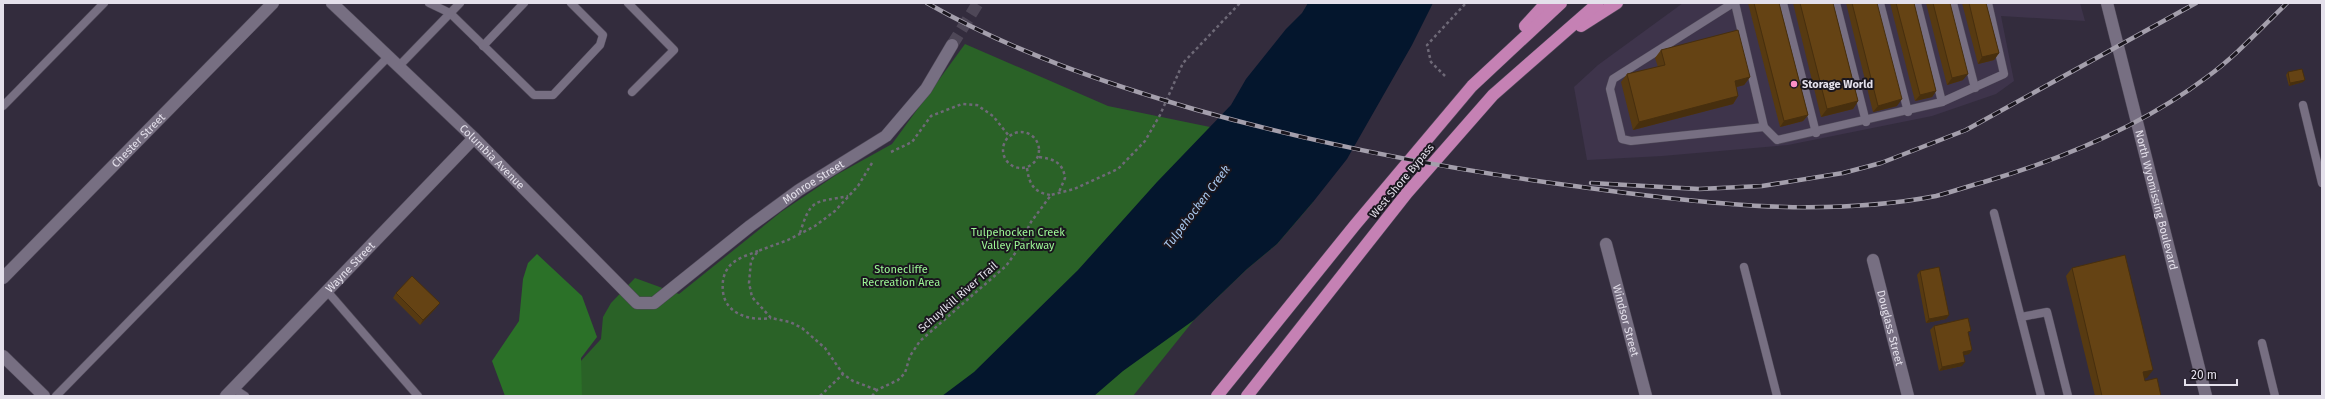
<svg xmlns="http://www.w3.org/2000/svg" width="2325" height="399" viewBox="0 0 2325 399" font-family="'Fira Sans',sans-serif">
<style>
.built{fill:#3e344b}
.green{fill:#2a6227}
.forest{fill:#2b7128}
.water{fill:#04162d}
.lines{fill:none;stroke-linecap:round;stroke-linejoin:round}
.street-tunnel{stroke:#4e4757;stroke-width:12;stroke-dasharray:12 6;stroke-linecap:butt}
.lane-casing{stroke:#4f4958;stroke-width:9}
.street-casing{stroke:#4f4958;stroke-width:13}
.secondary-casing{stroke:#4f4958;stroke-width:13}
.highway-casing{stroke:#4f4958;stroke-width:13}
.path{stroke:#6e6977;stroke-width:2.5;stroke-dasharray:3 3;stroke-linecap:butt}
.lane{stroke:#776f82;stroke-width:8}
.street{stroke:#776f82;stroke-width:12}
.secondary{stroke:#776f82;stroke-width:12}
.highway{stroke:#c581b4;stroke-width:12}
.rail-casing{stroke:#a49fac;stroke-width:4.5}
.rail{stroke:#1a161e;stroke-width:3;stroke-dasharray:9;stroke-linecap:butt}
.wall{fill:#573a11}
.shaded-wall{fill:#472f0e}
.building{fill:#654314;stroke:#472f0e}
.poi-dot{fill:#fb8fc6;stroke:#1a161e;stroke-width:1.5}
.labels{text-anchor:middle;dominant-baseline:central;stroke-width:4;stroke-linejoin:round;paint-order:stroke}
.poi-label{font-size:11px;font-weight:bold;fill:#e4e0eb;stroke:#1a161e;text-anchor:start}
.street-label{font-size:11px;fill:#e4e0eb;stroke:#1a161e}
.park-label{font-size:11px;fill:#9df896;stroke:#1a161e}
.water-label{font-size:12px;font-style:italic;fill:#a7c6ec;stroke:#1a161e}
</style>
<rect width="100%" height="100%" fill="#332c3d"/>
<polygon class="built" points="1683,3 2080,3 2085,21 2001,16 2014,81 1996,94 1932,116 1788,145 1662,156 1587,160 1574,87 1598,65"/>
<polygon class="green" points="965,44 1108,106 1210,127 1313,202 1277,244 1247,269 1194,320 1133,396 549,396 601,339 603,317 611,303 635,278 679,294 781,212 836,175 892,144"/>
<polygon class="forest" points="537,254 582,296 597,337 581,358 582,396 505,396 492,361 519,321 523,279 528,263"/>
<polygon class="water" points="1308,3 1433,3 1412,45 1347,159 1313,202 1277,244 1247,269 1194,320 1123,371 1094,396 942,396 974,372 1078,270 1157,182 1231,105 1246,79 1286,29 1302,13"/>
<g class="lines">
<polyline class="street-tunnel" points="952,45 978,3"/>
<defs>
<g id="lane">
<polyline points="429,3 450,13 534,95 553,95 600,45 603,35 571,3"/>
<polyline points="628,3 674,50 632,92"/>
<polyline points="1733,3 1613,79 1610,89 1622,139 1631,141 1764,127"/>
<polyline points="1735,3 1764,127 1777,140 1942,102 2004,74 1988,3"/>
<polyline points="1783,3 1816,133"/>
<polyline points="1836,3 1866,122"/>
<polyline points="1880,3 1908,112"/>
<polyline points="1917,3 1942,102"/>
<polyline points="1953,3 1975,88"/>
<polyline points="483,46 524,3"/>
<polyline points="398,67 460,3"/>
<polyline points="2303,105 2322,183"/>
<polyline points="3,106 104,3"/>
<polyline points="1994,213 2041,396"/>
<polyline points="1744,267 1777,396"/>
<polyline points="327,291 418,396"/>
<polyline points="2021,317 2047,312 2068,396"/>
<polyline points="2262,343 2275,396"/>
<polyline points="233,388 245,396"/>
<polyline points="56,396 388,57"/>
</g>
<g id="street">
<path id="s1" d="M 332,3 L 474,138 L 637,303 L 654,303 L 750,226 L 799,190 L 886,136 L 926,89 L 952,45"/>
<path id="s2" d="M 1606,244 L 1646,396"/>
<path id="s3" d="M 1873,260 L 1908,396"/>
<path id="s4" d="M 3,278 L 273,3"/>
<polyline points="3,356 44,396"/>
<path id="s5" d="M 226,396 L 474,138"/>
</g>
<g id="secondary">
<path id="s6" d="M 2107,3 L 2206,396"/>
</g>
<g id="highway">
<polyline points="1525,26 1546,3"/>
<polyline points="1581,26 1617,3"/>
<polyline points="1217,396 1355,225 1472,86 1561,3"/>
<polyline points="1247,396 1407,193 1493,95 1598,3"/>
</g>
</defs>
<use href="#lane" class="lane-casing"/>
<use href="#street" class="street-casing"/>
<use href="#secondary" class="secondary-casing"/>
<use href="#highway" class="highway-casing"/>
<g class="path">
<polyline points="1445,76 1431,62 1427,45 1466,3"/>
<circle cx="1021" cy="150" r="18"/>
<polyline points="891,152 912,142 931,116 962,104 977,105 993,116 1009,136"/>
<path d="M 1039,157 C 1053,159 1063,162 1065,178 L 1059,192"/>
<polyline points="872,163 858,186 835,211 815,226 788,240 758,251 751,261 749,283 752,297 771,318 790,322 802,328 825,348 843,374 853,381 877,390"/>
<path d="M 1027,168 C 1029,184 1034,193 1051,195"/>
<path d="M 800,233 C 811,197 815,203 848,196"/>
<path d="M 758,251 C 748,255 734,259 728,268 C 723,275 722,283 723,292 C 726,315 751,321 771,318"/>
<polyline points="820,396 843,374"/>
<polyline points="872,396 877,390 898,380 905,373 910,356 920,341 1006,266 1016,252 1031,222 1051,195 1074,189 1118,169 1145,141 1160,115 1183,63 1240,3"/>
</g>
<use href="#lane" class="lane"/>
<use href="#street" class="street"/>
<use href="#secondary" class="secondary"/>
<use href="#highway" class="highway"/>
<defs>
<g id="rail">
<path d="M 927,3 C 1011,51 1104,83 1197,110 C 1321,145 1446,169 1574,186 C 1692,202 1817,219 1936,196 C 1952,192 1968,186 1984,182 C 2062,159 2142,126 2207,77 C 2236,56 2261,28 2287,3"/>
<polyline points="1591,183 1699,189 1762,186 1843,173 1881,163 1966,130 2196,3"/>
</g>
</defs>
<use href="#rail" class="rail-casing"/>
<use href="#rail" class="rail"/>
</g>
<g class="wall">
<polygon points="1748,3 1779,3 1808,115 1803,121 1780,127"/>
<polygon points="1793,3 1833,3 1858,101 1853,109 1821,117"/>
<polygon points="1846,3 1877,3 1897,106 1873,112"/>
<polygon points="1890,3 1914,3 1936,91 1932,97 1915,101"/>
<polygon points="1926,3 1950,3 1963,80 1947,85"/>
<polygon points="1962,3 1986,3 1999,53 1994,60 1978,64"/>
<polygon points="1661,50 1750,77 1744,85 1736,87 1738,96 1733,104 1633,130 1621,82 1627,74 1658,67 1655,58"/>
<polygon points="2288,72 2303,82 2289,86 2286,75"/>
<polygon points="2072,268 2147,378 2145,378 2145,381 2161,396 2095,396 2066,276"/>
<polygon points="1920,271 1949,315 1946,319 1926,323 1917,275"/>
<polygon points="396,293 436,308 420,325 393,298"/>
<polygon points="1934,326 1969,335 1972,350 1969,354 1964,355 1962,366 1939,371 1930,330"/>
</g>
<g class="shaded-wall">
<polygon points="1999,53 1994,60 1978,64 1982,57"/>
<polygon points="1968,74 1963,80 1947,85 1952,78"/>
<polygon points="1750,77 1744,85 1729,89 1735,81"/>
<polygon points="2305,80 2303,82 2289,86 2290,83"/>
<polygon points="1936,91 1932,97 1915,101 1920,95"/>
<polygon points="1738,96 1733,104 1633,130 1639,122"/>
<polygon points="1902,99 1897,106 1873,112 1878,106"/>
<polygon points="1858,101 1853,109 1821,117 1827,109"/>
<polygon points="1808,115 1803,121 1780,127 1784,121"/>
<polygon points="440,303 436,308 420,325 423,320"/>
<polygon points="1949,315 1946,319 1926,323 1929,319"/>
<polygon points="1972,350 1969,354 1960,356 1963,352"/>
<polygon points="1965,362 1962,366 1939,371 1942,367"/>
<polygon points="2153,370 2147,378 2138,380 2143,372"/>
</g>
<g class="building">
<polygon points="1754,3 1779,3 1808,115 1784,121"/>
<polygon points="1800,3 1833,3 1858,101 1827,109"/>
<polygon points="1852,3 1877,3 1902,99 1878,106"/>
<polygon points="1896,3 1914,3 1936,91 1920,95"/>
<polygon points="1933,3 1950,3 1968,74 1952,78"/>
<polygon points="1969,3 1986,3 1999,53 1982,57"/>
<polygon points="1738,30 1750,77 1735,81 1738,96 1639,122 1627,74 1665,65 1661,50"/>
<polygon points="2302,69 2305,80 2290,83 2288,72"/>
<polygon points="2125,255 2153,370 2143,372 2145,381 2157,378 2161,396 2102,396 2072,268"/>
<polygon points="1939,267 1949,315 1929,319 1920,271"/>
<polygon points="412,276 440,303 423,320 396,293"/>
<polygon points="1968,318 1971,331 1968,332 1972,350 1963,352 1965,362 1942,367 1934,326"/>
</g>
<circle class="poi-dot" cx="1794" cy="84" r="4"/>
<g class="labels">
<g class="poi-label">
<text x="1802" y="84">Storage World</text>
</g>
<g class="street-label">
<text stroke="none"><textPath href="#s4" startOffset="193">Chester Street</textPath></text>
<text stroke="none"><textPath href="#s1" startOffset="222">Columbia Avenue</textPath></text>
<text transform="translate(1402 181) rotate(-50)">West Shore Bypass</text>
<text stroke="none"><textPath href="#s1" startOffset="645">Monroe Street</textPath></text>
<text stroke="none"><textPath href="#s6" startOffset="203">North Wyomissing Boulevard</textPath></text>
<text stroke="none"><textPath href="#s5" startOffset="179">Wayne Street</textPath></text>
<text transform="translate(958 297) rotate(-41)">Schuylkill River Trail</text>
<text stroke="none"><textPath href="#s2" startOffset="79">Windsor Street</textPath></text>
<text stroke="none"><textPath href="#s3" startOffset="70">Douglass Street</textPath></text>
</g>
<g class="park-label">
<text x="1018" y="232">Tulpehocken Creek<tspan x="1018" dy="13">Valley Parkway</tspan></text>
<text x="901" y="269">Stonecliffe<tspan x="901" dy="13">Recreation Area</tspan></text>
</g>
<g class="water-label">
<text transform="translate(1197 207) rotate(-53)">Tulpehocken Creek</text>
</g>
</g>
<rect width="2325" height="399" fill="none" stroke="#e4e0eb" stroke-width="8"/>
<path d="M2185 379v6h52v-6" fill="none" stroke="#e4e0eb" stroke-width="2"/>
<text x="2191" y="379" font-size="12" fill="#e4e0eb" stroke="#1a161e" stroke-width="3" paint-order="stroke">20 m</text>
</svg>
